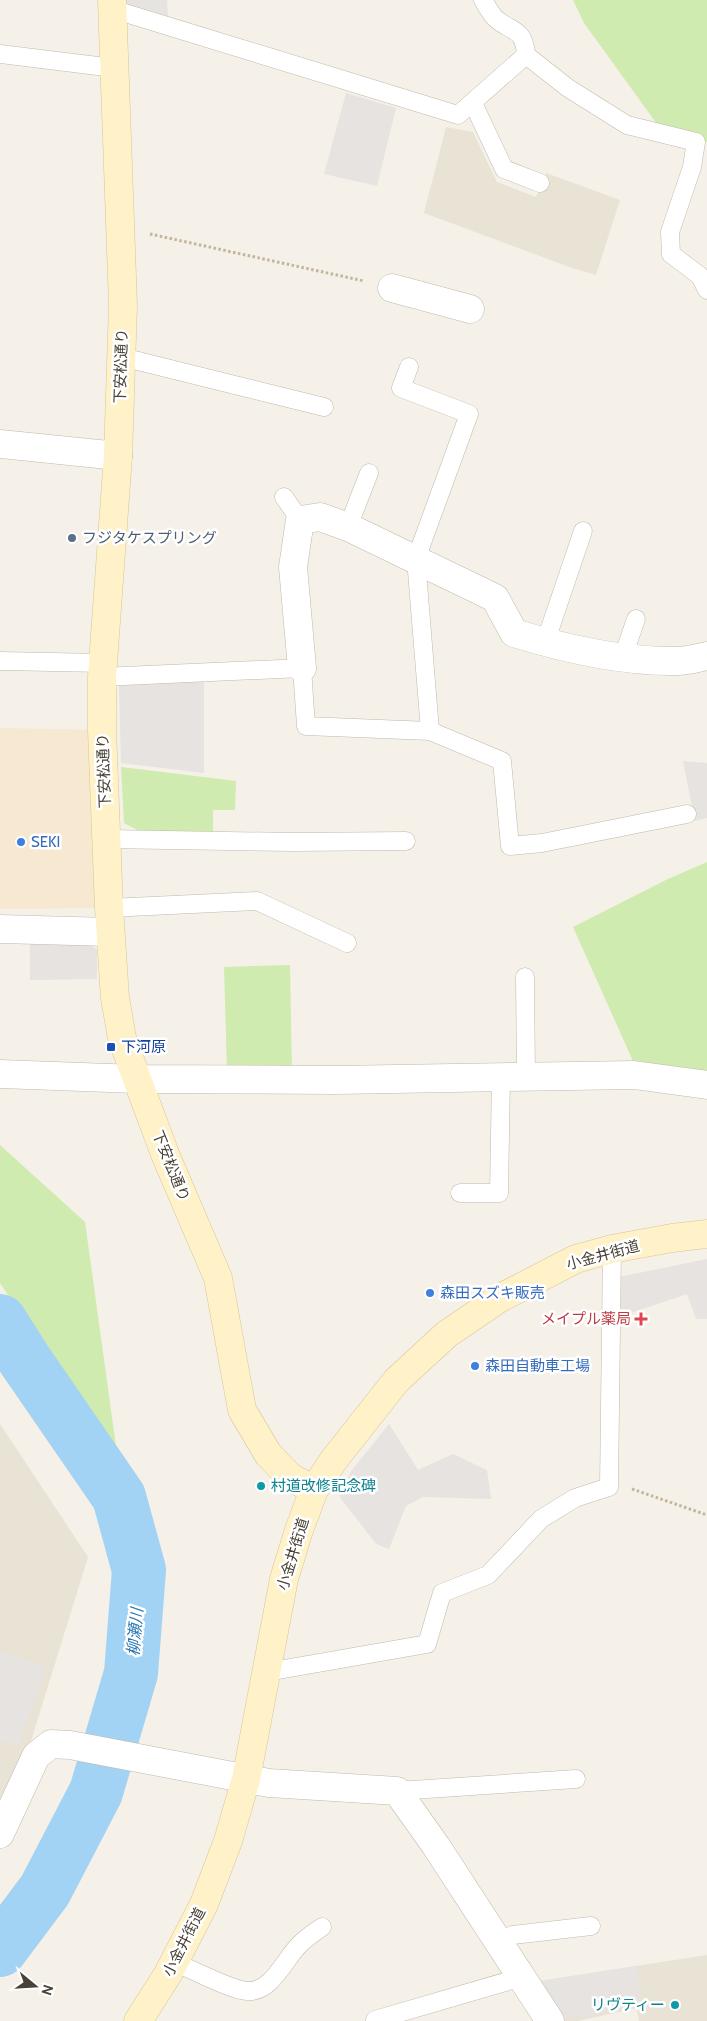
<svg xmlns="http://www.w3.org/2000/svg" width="707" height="2021" viewBox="0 0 707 2021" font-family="Cabin,'Noto Sans JP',sans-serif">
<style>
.residential{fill:#e9e3d6}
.commercial{fill:#f7e8d2}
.green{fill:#cfebaf}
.parking{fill:#e6e3e0}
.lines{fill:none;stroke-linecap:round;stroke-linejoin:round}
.river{stroke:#a2d2f4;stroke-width:54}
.lane-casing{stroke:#c1b9aa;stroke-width:19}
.street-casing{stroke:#c1b9aa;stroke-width:29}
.secondary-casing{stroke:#d7c696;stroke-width:29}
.path{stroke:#c3b59a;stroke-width:3;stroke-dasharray:2.5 2.5;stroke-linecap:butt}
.lane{stroke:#fff;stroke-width:18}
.street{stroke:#fff;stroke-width:28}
.secondary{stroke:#fff2c8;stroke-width:28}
.service-dot{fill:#5c6f8a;stroke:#fff;stroke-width:2}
.shop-dot{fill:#3f7fe0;stroke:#fff;stroke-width:2}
.transit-dot{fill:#1a4fb4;stroke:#fff;stroke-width:2}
.health-dot{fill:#e0444e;stroke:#fff;stroke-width:2}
.culture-dot{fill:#0f9aa8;stroke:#fff;stroke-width:2}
.labels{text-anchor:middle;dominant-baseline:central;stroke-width:5;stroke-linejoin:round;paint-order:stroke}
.street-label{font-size:15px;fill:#494236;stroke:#fff}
.service-label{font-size:15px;fill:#4e5e75;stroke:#fff;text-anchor:start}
.shop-label{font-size:15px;fill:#366cbe;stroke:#fff;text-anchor:start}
.transit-label{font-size:15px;fill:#164399;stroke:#fff;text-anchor:start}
.health-label{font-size:15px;fill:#be3a42;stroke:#fff;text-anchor:end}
.culture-label{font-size:15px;fill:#0d838f;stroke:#fff;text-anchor:start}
.water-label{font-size:16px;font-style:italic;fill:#2877b2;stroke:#fff}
</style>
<rect width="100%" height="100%" fill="#f5f1e8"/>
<g class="residential">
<polygon points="446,127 473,132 497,182 536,197 546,173 620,200 596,275 572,268 424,213"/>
<polygon points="0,1424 88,1557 5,1825 0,1833"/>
<polygon points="707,1955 707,2021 639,2021 637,2008 578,2021 550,2021 526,1983"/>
</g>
<polygon class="commercial" points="0,728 102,730 109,908 0,909"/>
<g class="green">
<polygon points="573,0 707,0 707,142 657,124 584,23"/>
<polygon points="121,767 236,781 235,810 213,810 213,836 148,836 124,823"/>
<polygon points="707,862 707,1074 633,1061 573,927 668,879"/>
<polygon points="290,965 292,1073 227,1071 224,967"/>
<polygon points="0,1145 85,1222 118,1461 0,1283"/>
</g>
<g class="parking">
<polygon points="122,0 167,0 168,16 122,2"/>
<polygon points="346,93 396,108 377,186 324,174"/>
<polygon points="204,679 204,773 121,763 119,686"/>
<polygon points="683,761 707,763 707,818 695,821"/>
<polygon points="30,938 83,938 97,950 97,979 30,980"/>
<polygon points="707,1259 707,1319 696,1319 687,1294 622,1316 619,1277"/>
<polygon points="389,1424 418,1470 453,1454 487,1470 491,1499 423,1497 406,1506 389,1549 376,1544 339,1496 352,1470"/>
<polygon points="0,1651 46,1667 19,1745 0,1741"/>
<polygon points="637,1966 641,2005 557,2020 534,1982"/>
</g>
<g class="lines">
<polyline class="river" points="0,1321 24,1359 119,1497 139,1570 131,1673 96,1792 45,1890 0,1950"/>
<defs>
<g id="lane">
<path d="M 483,0 C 486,5 490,12 494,17 C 510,33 524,26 526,55"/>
<polyline points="112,9 458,115 526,55 568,88 627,125 696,142 692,167 670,232 671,254 700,276 707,290"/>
<polyline points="0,54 114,68"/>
<polyline points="473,103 504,169 540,183"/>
<polyline points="122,357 324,407"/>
<polyline points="409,367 401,388 469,414 416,559 430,731"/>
<polyline points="284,497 300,520"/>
<polyline points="348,527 369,473"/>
<polyline points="545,643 583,531"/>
<polyline points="623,657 636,619"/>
<polyline points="0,661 103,663"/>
<polyline points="102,677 302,668 306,726 430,731 502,761 510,846 542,843 687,814"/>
<polyline points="106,839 293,842 406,841"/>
<polyline points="109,908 257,901 347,943"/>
<polyline points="525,977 526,1077"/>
<polyline points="460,1193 499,1193 501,1077"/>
<polyline points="267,1672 427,1644 442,1593 488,1575 541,1519 575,1498 609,1487 612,1249"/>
<polyline points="397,1791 576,1779"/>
<polyline points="498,1942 513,1935 591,1926"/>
<path d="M 174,1962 C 191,1969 231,1990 247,1991 C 272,1993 285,1958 300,1944 C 307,1937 315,1932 322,1927"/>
<polyline points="375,2020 522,1977"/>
</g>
<g id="street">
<polyline points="392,288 470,309"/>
<polyline points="0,444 118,456"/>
<path d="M 302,668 L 293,567 L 300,520 L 320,517 L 348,527 L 495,598 L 514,633 C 566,649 623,662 677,661 C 687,661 697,658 707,656"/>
<polyline points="0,929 110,932"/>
<polyline points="0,1074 137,1079 336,1080 634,1075 707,1085"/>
<polyline points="0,1834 36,1756 51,1744 70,1745 269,1783 397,1791 436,1846 550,2021"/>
</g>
<g id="secondary">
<polyline points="112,0 123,305 118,456 102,677 102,730 109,908 115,998 122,1038 137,1079 165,1154 218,1278 242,1410 268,1454 290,1477 314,1490"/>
<polyline points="138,2021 168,1974 204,1904 228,1841 246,1779 284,1579 299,1530 314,1490 333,1461 396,1381 447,1334 500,1298 576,1259 612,1249 672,1238 707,1234"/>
</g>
</defs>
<use href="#lane" class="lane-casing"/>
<use href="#street" class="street-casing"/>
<use href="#secondary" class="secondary-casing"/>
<g class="path">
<polyline points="150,234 364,281"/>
<polyline points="632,1489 707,1515"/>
</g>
<use href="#lane" class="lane"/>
<use href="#street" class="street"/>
<use href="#secondary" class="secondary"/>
</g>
<circle class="service-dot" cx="72" cy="538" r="5"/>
<g class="shop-dot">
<circle cx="21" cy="842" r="5"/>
<circle cx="430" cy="1293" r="5"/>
<circle cx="475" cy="1366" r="5"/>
</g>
<rect class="transit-dot" x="106" y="1042" width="10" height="10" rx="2.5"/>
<path class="health-dot" d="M638.5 1311.5h5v5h5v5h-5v5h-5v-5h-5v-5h5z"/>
<g class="culture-dot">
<circle cx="261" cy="1486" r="5"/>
<circle cx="675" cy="2005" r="5"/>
</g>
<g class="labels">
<g class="street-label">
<text transform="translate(121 366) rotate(-88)">下安松通り</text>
<text transform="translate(104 771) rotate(-92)">下安松通り</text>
<text transform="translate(171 1166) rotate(68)">下安松通り</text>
<text transform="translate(603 1255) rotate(-15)">小金井街道</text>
<text transform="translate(293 1554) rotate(-73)">小金井街道</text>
<text transform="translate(184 1942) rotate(-63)">小金井街道</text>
</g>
<g class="service-label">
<text x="82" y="538">フジタケスプリング</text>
</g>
<g class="shop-label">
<text x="31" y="842">SEKI</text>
<text x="440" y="1293">森田スズキ販売</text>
<text x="485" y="1366">森田自動車工場</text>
</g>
<g class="transit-label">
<text x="121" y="1047">下河原</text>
</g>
<g class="health-label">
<text x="631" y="1319">メイプル薬局</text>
</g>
<g class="culture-label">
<text x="271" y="1486">村道改修記念碑</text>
<text x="665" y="2005" text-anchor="end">リヴティー</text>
</g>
<g class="water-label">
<text transform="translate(135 1632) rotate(-85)">柳瀬川</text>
</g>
</g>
<g transform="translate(35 1986) rotate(108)" stroke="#ffffff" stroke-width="4" paint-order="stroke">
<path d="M0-4L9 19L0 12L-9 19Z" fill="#494236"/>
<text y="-8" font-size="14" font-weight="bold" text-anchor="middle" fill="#494236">N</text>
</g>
</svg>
